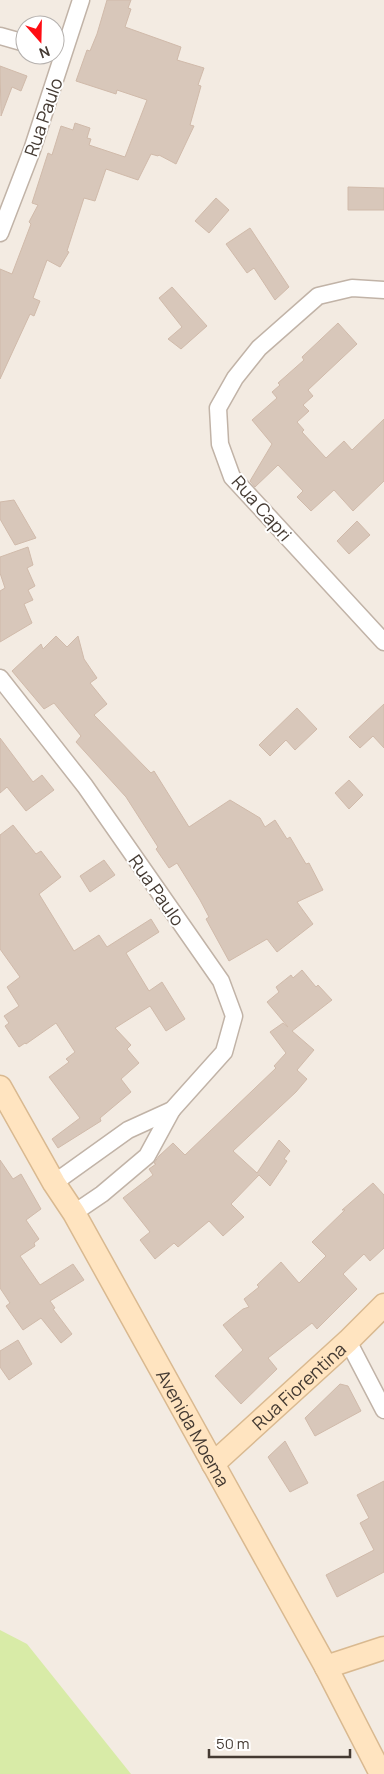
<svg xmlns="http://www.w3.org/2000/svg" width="384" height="1774" viewBox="0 0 384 1774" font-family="Manrope,sans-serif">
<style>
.green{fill:#d8eba7}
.building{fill:#d8c7ba;stroke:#d0baaa}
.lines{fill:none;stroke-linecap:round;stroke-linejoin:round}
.street-casing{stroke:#c1b3a7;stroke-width:19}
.secondary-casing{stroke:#d9b990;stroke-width:25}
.street{stroke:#fff;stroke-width:16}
.secondary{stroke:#ffe4c0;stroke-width:22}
.labels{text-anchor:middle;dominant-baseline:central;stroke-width:4;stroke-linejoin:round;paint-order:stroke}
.street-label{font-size:18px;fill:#443a32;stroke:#fff}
</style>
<rect width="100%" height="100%" fill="#f3ebe2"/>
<polygon class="green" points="0,1630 27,1644 131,1774 0,1774"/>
<g class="building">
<polygon points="107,0 131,0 128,8 131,9 125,27 181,47 177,60 204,68 198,85 201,86 190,125 194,126 176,164 159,155 158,156 151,154 138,180 106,169 95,201 84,198 67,251 69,252 60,267 47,260 33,298 40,301 34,316 30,314 0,379 0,269 12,274 31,224 29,222 38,205 32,203 48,153 52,155 61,126 73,130 75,123 90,128 87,138 91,139 89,145 125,157 147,100 117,90 116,94 76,81 87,50 90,51 97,34"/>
<polygon points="0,66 27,76 21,91 12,87 1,116"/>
<polygon points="348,187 384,188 384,210 348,210"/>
<polygon points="216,198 229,210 209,233 195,221"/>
<polygon points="250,228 289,287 275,300 254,268 247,273 226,244"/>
<polygon points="172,287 207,326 181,349 168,339 182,327 159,298"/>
<polygon points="338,323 357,344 308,390 313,396 303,405 309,411 297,422 304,430 302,432 326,458 344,441 352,450 384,419 384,481 353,511 334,490 311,511 297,497 303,491 278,465 255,487 250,481 272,444 252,420 277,398 272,392 280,385 278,383 304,360 302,357"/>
<polygon points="14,500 36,538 15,545 0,519 0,502"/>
<polygon points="357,521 370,535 349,554 337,541"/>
<polygon points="28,547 33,565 27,568 35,586 28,590 33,600 24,604 32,623 0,642 0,591 5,588 0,573 0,557"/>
<polygon points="56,636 67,647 78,636 84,659 97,678 90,683 107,704 94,715 151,773 154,771 189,827 230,800 260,818 265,827 275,820 287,839 290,837 306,864 309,863 323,890 297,902 313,924 277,952 267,939 229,961 206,919 209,917 200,900 177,863 169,868 156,849 158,847 126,797 76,742 81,736 54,703 44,709 12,671 41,644 43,649"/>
<polygon points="384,704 384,748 373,736 360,748 349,737"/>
<polygon points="297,708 317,729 295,750 286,740 270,756 259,745"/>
<polygon points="0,738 33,782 42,775 54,790 26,811 7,787 0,793"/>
<polygon points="349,780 363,795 349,809 335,793"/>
<polygon points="13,825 36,854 41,851 61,877 39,894 74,951 99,935 107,947 151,919 159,932 126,953 149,991 162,982 185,1019 166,1031 150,1006 115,1028 131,1045 127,1049 139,1063 121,1079 131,1092 100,1118 101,1121 58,1148 52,1139 80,1118 49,1077 69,1062 66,1059 75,1052 56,1023 26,1044 25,1043 19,1047 5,1026 9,1023 4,1016 19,1006 7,987 20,977 0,949 0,835"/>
<polygon points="104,860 115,875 90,892 80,876"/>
<polygon points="302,970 316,987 318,985 332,1000 292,1031 314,1050 297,1070 307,1079 296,1092 233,1151 257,1173 279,1140 290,1151 284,1159 287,1161 270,1186 259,1175 231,1204 244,1217 223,1236 209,1221 178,1247 174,1243 155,1259 140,1240 150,1232 123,1198 153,1175 149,1169 156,1164 154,1163 159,1156 173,1143 185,1155 276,1068 274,1066 286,1053 270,1032 283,1023 288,1027 267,1002 279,992 276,987 291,975 293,978"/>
<polygon points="0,1160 13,1179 21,1174 41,1209 26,1220 39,1239 34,1243 35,1246 20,1256 40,1285 73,1264 84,1280 50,1301 55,1308 53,1309 72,1334 61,1343 41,1318 23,1330 6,1306 10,1303 0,1288"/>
<polygon points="373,1183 384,1195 384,1248 370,1261 364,1254 343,1274 357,1289 317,1329 312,1323 268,1358 277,1369 241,1404 215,1376 243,1350 223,1325 243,1309 249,1307 244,1299 259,1287 257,1285 281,1262 299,1283 326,1256 312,1242 345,1210 342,1210"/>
<polygon points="18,1340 32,1364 9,1380 0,1367 0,1351"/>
<polygon points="340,1384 348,1386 361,1411 315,1436 305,1418"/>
<polygon points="285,1441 308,1483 290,1492 268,1457"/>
<polygon points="384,1481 384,1572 337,1597 326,1575 374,1550 360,1523 369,1518 357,1495"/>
</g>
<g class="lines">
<defs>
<g id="street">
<polyline points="0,36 25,43"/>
<polyline points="0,233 32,150 81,0"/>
<polyline points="384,290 352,288 318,296 259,348 235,378 218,408 220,444 232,477 384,642"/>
<polyline points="0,678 85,786 221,981 234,1016 224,1052 172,1110 128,1130 54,1183"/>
<polyline points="74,1213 102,1194 147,1156 172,1110"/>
<polyline points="348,1341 384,1410"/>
</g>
<g id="secondary">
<path id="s1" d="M 0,1087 L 54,1183 L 74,1213 L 326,1667 L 381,1774"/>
<path id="s2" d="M 213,1464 L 348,1341 L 384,1305"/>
<polyline points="326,1667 384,1648"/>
</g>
</defs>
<use href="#street" class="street-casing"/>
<use href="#secondary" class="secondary-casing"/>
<use href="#street" class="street"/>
<use href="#secondary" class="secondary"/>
</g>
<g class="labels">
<g class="street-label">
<text transform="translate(43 117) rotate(-71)">Rua Paulo</text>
<text transform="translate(262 508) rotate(49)">Rua Capri</text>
<text transform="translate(157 890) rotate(55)">Rua Paulo</text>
<text stroke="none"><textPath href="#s2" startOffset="116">Rua Fiorentina</textPath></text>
<text stroke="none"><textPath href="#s1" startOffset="392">Avenida Moema</textPath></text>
</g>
</g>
<g transform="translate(40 40) rotate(160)"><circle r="24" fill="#ffffff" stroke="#b4b0ad"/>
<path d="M0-4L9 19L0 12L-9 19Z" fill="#ff0d13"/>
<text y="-8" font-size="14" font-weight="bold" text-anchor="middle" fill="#443a32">N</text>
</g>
<path d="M209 1749v8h141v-8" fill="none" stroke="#443a32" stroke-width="2.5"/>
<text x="216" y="1749" font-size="15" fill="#443a32" stroke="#ffffff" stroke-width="4" paint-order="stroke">50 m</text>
</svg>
